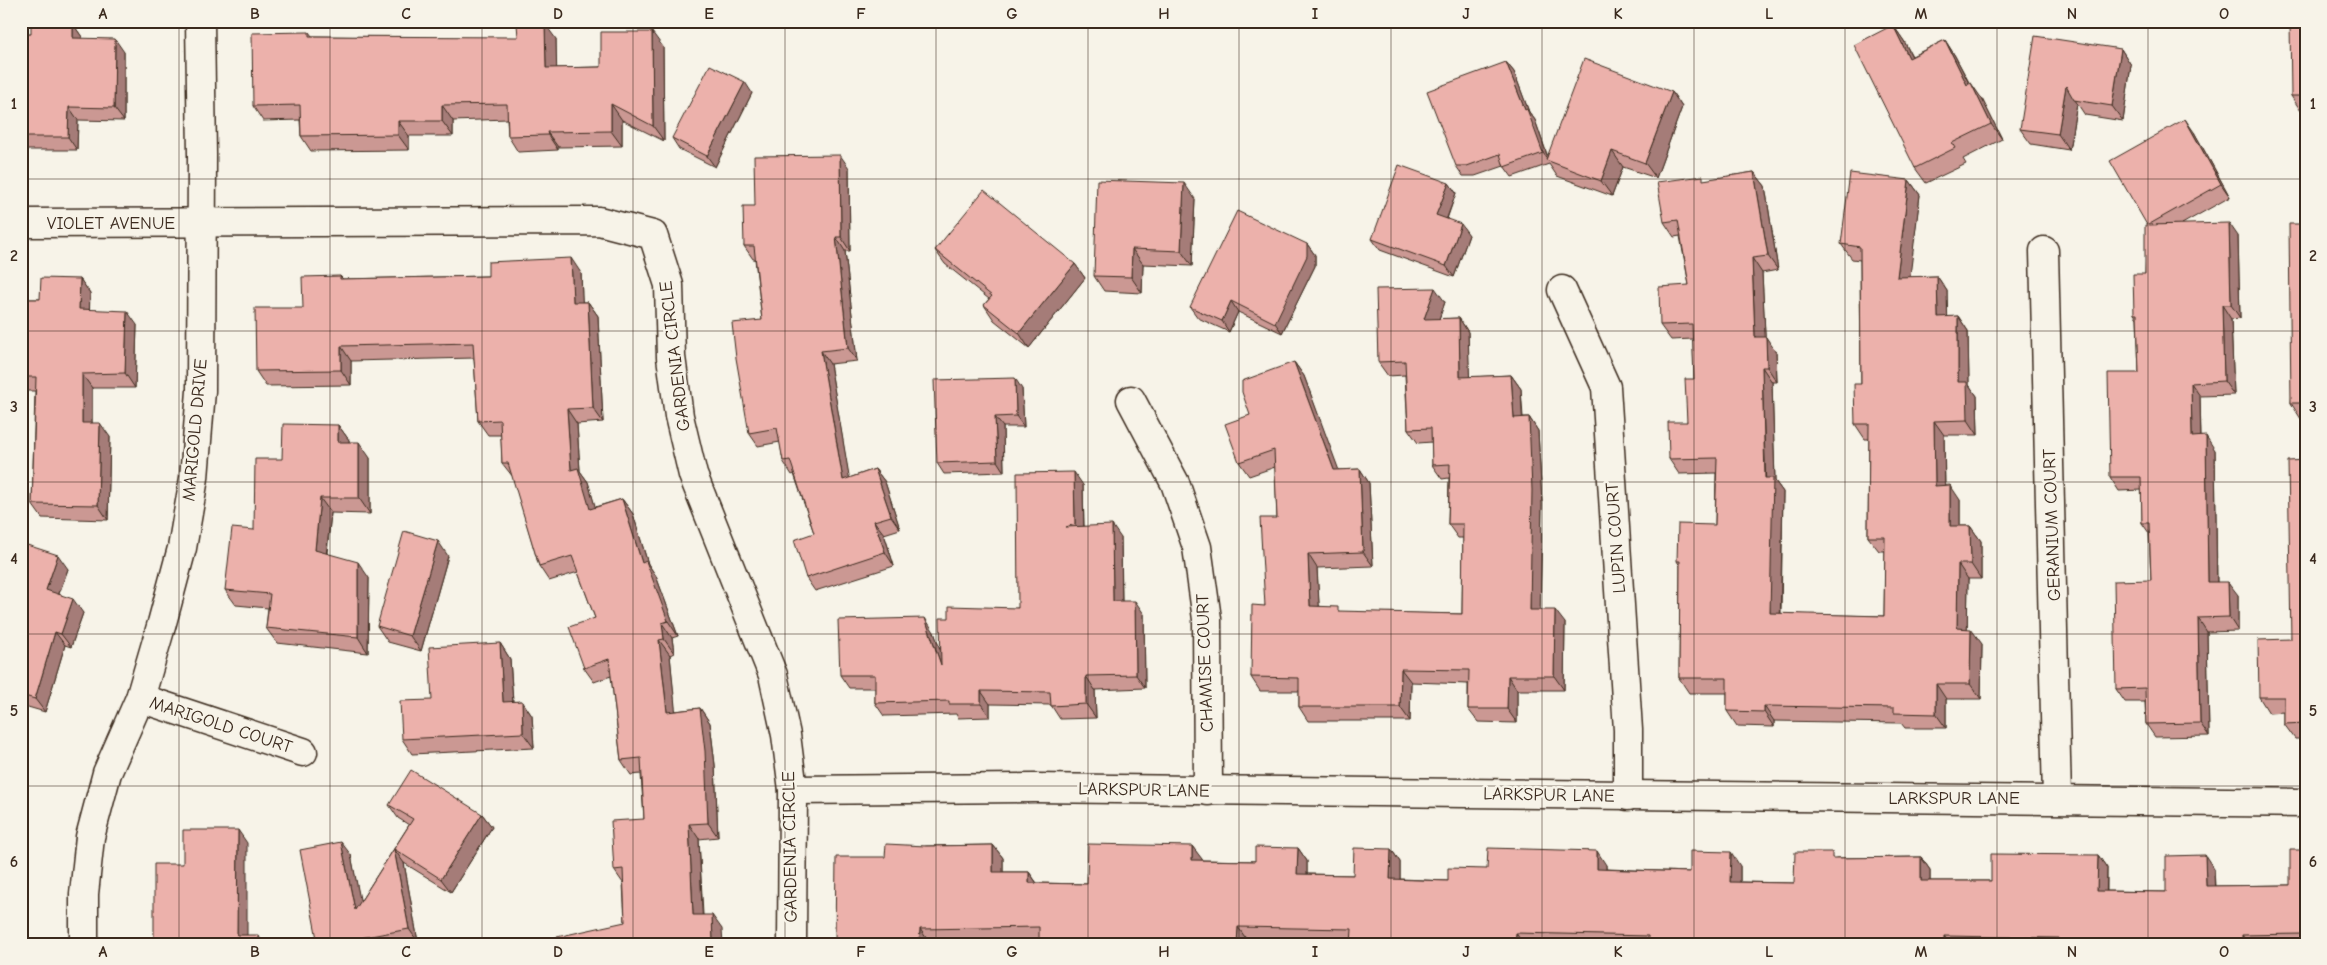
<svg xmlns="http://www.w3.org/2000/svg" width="2327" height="965" viewBox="0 0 2327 965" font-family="'Comic Neue',sans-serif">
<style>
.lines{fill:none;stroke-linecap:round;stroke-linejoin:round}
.minor-casing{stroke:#3b2a1e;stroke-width:31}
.minor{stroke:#f7f3e8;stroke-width:28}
.wall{fill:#cb9893;stroke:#3b2a1e}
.shaded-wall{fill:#a57c78;stroke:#3b2a1e}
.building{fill:#ecb1ab;stroke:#3b2a1e}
.grid{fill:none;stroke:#3b2a1e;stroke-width:1;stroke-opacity:0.55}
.labels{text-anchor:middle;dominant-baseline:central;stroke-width:5;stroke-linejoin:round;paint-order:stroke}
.street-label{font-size:18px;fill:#3b2a1e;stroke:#f7f3e8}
.neatline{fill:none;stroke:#3b2a1e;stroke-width:2}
.grid-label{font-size:16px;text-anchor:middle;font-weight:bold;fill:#3b2a1e}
</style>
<rect width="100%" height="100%" fill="#f7f3e8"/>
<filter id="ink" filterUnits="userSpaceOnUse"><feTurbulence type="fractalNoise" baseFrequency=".02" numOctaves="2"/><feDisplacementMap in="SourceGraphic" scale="10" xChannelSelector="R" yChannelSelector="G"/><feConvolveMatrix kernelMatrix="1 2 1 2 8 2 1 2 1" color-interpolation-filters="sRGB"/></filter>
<g filter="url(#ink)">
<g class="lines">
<defs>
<g id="minor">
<polyline points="21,223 599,221 653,235 669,285 671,357 679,416 693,475 773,675 786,735 793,790 792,944"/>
<polyline points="2044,251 2057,799"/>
<polyline points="1562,290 1606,387 1628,730 1628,796"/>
<polyline points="1131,400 1175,483 1197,547 1207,619 1208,791"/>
<polyline points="140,698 303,752"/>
<polyline points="793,790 1034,788 2306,803"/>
<polyline points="84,944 84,894 90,837 107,773 140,698 162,623 182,548 194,478 201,391 202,155 200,21"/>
</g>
</defs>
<use href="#minor" class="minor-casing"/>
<use href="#minor" class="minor"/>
</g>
<g class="wall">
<polygon points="2306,21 2306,111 2301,111 2291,96"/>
<polygon points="73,24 82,37 82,39 124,52 124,121 78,120 77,150 21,150 21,35 31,34"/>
<polygon points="1893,25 1904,41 1912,56 1945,40 1955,56 1970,84 1982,99 2002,139 1963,159 1966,164 1926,183 1915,168"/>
<polygon points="309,32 312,36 556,39 556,68 601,67 663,47 664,141 622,120 622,146 558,147 558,150 518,152 508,136 507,119 453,121 453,136 409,136 409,150 311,151 301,136 300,120 263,121 253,106"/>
<polygon points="2121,49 2131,65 2123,121 2085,115 2077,103 2069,150 2031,144 2020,129"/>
<polygon points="1506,62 1514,72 1529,112 1535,120 1548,157 1672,92 1682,107 1656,178 1623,167 1612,196 1557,176 1549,164 1512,177 1504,166 1475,176 1463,176 1456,166"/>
<polygon points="752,93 715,167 679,149 672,138"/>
<polygon points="2194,132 2230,197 2182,224 2238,236 2240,318 2231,319 2234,395 2200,396 2201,436 2215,450 2217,582 2238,595 2238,631 2207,632 2209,736 2155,737 2146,724 2145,702 2125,702 2116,689 2151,580 2149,533 2142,523 2142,490 2119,491 2110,477 2139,373 2137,318 2134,314 2145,274 2147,225"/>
<polygon points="849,168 850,251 845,251 857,361 830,364 849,478 875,469 885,482 900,529 884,534 894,566 815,591 806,578 814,533 794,474 792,475 783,461 780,442 758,446 749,433 762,320 755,259 753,259 744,246 755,206"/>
<polygon points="1754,172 1765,186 1778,270 1762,273 1765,337 1776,352 1777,382 1772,382 1775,481 1783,492 1781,614 1884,616 1885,551 1879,551 1868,537 1869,439 1865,439 1855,424 1861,384 1860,260 1852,259 1841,244 1909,180 1920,195 1909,277 1937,276 1947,291 1947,317 1958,316 1968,331 1969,385 1977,396 1978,435 1944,435 1945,486 1960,500 1960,526 1970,526 1981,541 1981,579 1968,579 1967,629 1982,644 1981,699 1946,699 1946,728 1905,728 1901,723 1774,721 1774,727 1737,726 1727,711 1727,693 1689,693 1679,678 1680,566 1677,561 1715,525 1716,473 1679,474 1669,459 1687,422 1694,379 1693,339 1671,340 1660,325 1689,285 1680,236 1674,237 1664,222 1706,180"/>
<polygon points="1449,183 1456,193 1447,219 1469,235 1454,277 1380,250 1372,239"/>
<polygon points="1195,199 1192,266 1143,264 1142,293 1104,291 1094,276"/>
<polygon points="2306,224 2306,418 2301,419 2291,403"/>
<polygon points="1307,244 1315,255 1315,266 1282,333 1238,312 1229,332 1198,318 1190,307"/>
<polygon points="935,250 1075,264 1085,278 1029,348 994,320 984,305 989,299 945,264"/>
<polygon points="581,273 582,302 588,302 598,316 603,422 577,424 580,471 588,482 595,507 622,499 633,514 648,564 656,576 678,636 672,638 674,653 670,655 675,711 700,708 710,723 715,765 718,837 699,839 703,915 722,929 625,922 623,883 614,870 644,819 641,774 631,775 621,760 611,676 594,682 584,668 595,618 578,572 549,581 539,566 513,477 502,463 501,435 488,435 478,421 474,358 351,361 351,385 266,386 256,371 303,308 340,276 343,279 488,276"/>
<polygon points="80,279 90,293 89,310 137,325 135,388 92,388 92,423 110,437 108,520 42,518 32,504 35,391 21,391 21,299 40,299"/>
<polygon points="1445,302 1439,319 1459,318 1468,332 1469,377 1511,375 1521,389 1523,417 1529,417 1538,431 1542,504 1540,610 1565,623 1564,690 1517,690 1517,723 1478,722 1468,709 1468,684 1411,682 1410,721 1308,721 1299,707 1299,691 1260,691 1251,677 1265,606 1277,518 1275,467 1249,476 1239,462 1250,415 1294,362 1304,376 1338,470 1360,469 1369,483 1373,566 1317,568 1319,606 1342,612 1462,614 1463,538 1458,538 1448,524 1449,478 1442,479 1432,465 1432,442 1418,443 1408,429 1405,375 1388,376 1378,362"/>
<polygon points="1022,389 1024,427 1003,427 1004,472 944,474 937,463"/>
<polygon points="338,425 349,440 349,442 370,458 370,514 331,513 327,553 369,578 368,653 277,643 266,628 268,608 236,605 225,590 254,530 282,459"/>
<polygon points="2306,460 2306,739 2295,739 2284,724 2284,712 2269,713 2259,697 2291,639"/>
<polygon points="1083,485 1084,526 1121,538 1122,601 1144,614 1145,688 1095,690 1096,718 1060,719 1051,705 990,704 990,717 958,718 956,714 884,716 875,703 875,688 849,688 840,675 934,632 940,650 949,618 1018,608"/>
<polygon points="21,543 68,569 59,594 83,613 71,647 65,645 45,712 21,705"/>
<polygon points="448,556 421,651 388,642 377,626"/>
<polygon points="500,643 510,659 513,702 522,701 532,716 534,748 412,754 402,739 432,700"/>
<polygon points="389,805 482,814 492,827 451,892 404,863 418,942 410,944 318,944 351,855 360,902 409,825 398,818"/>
<polygon points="993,845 1003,858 1003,872 1029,872 1037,883 1087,884 1192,846 1202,860 1255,861 1298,848 1307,861 1307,874 1353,875 1391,849 1400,862 1400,879 1448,881 1487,869 1606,865 1606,869 1690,872 1740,866 1740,882 1794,883 1836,858 1921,857 1930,870 1930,881 1991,881 2098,855 2107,868 2107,891 2166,892 2214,869 2215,886 2290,885 2306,944 1351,944 1351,942 1247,940 1247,944 1042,944 1039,940 929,942 929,944 837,944 835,941 885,857 926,846"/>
</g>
<g class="shaded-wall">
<polygon points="73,24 82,37 82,52 73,38"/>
<polygon points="545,24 556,39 557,84 546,68"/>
<polygon points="1893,25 1904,41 1920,73 1909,58"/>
<polygon points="652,32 663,47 664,141 653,126"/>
<polygon points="115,39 124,52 124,121 114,108"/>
<polygon points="1945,40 1955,56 1978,101 1967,85"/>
<polygon points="2121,49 2131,65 2123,121 2112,106"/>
<polygon points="1506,62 1514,72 1529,112 1535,120 1549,161 1543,153 1525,110"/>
<polygon points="745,82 752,93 715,167 707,156"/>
<polygon points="1971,83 1982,99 2002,139 1991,124"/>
<polygon points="2066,86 2077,103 2069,150 2058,134"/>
<polygon points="1672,92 1682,107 1656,178 1645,163"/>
<polygon points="611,104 622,120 622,146 611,131"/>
<polygon points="442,105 453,121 453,136 442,121"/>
<polygon points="69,107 78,120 77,150 68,137"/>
<polygon points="2185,119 2194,132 2230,197 2221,184"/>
<polygon points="398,121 409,136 409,150 398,135"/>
<polygon points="547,132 558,147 558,150 548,135"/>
<polygon points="1612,151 1623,167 1612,196 1601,181"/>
<polygon points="840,155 849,168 850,251 841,237"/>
<polygon points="1754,172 1765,186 1778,270 1768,256"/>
<polygon points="1909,180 1920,195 1908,292 1897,277"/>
<polygon points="1184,183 1195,199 1192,266 1181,251"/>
<polygon points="1449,183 1456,193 1444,226 1436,215"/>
<polygon points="2229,223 2238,236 2240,318 2231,305"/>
<polygon points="1461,224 1469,235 1454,277 1446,266"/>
<polygon points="836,237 845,251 857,361 848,348"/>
<polygon points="1307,244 1315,255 1315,266 1282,333 1275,323"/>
<polygon points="1132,249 1143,264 1142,293 1131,277"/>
<polygon points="571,258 581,273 583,317 573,302"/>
<polygon points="1752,258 1762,273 1766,352 1755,337"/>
<polygon points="1075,264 1085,278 1029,348 1019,333"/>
<polygon points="1937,276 1947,291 1948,332 1938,317"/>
<polygon points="80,279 90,293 89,324 79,309"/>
<polygon points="1435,288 1445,302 1434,333 1424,319"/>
<polygon points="1231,301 1238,312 1229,332 1222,321"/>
<polygon points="588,302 598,316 603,422 593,408"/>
<polygon points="2222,305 2231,319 2234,395 2224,381"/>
<polygon points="127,311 137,325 135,388 125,373"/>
<polygon points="1958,316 1968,331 1969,385 1977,396 1978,435 1968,420 1958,382"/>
<polygon points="1459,318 1468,332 1470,391 1460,377"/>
<polygon points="1766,337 1776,352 1777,382 1767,367"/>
<polygon points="341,346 351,361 351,385 341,370"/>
<polygon points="821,351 830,364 852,493 843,480"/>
<polygon points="1294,362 1304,376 1344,484 1334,470"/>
<polygon points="1762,367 1772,382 1775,481 1783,492 1780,628 1770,613"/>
<polygon points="82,374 92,388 92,437 82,423"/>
<polygon points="1511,375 1521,389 1523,432 1514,418"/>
<polygon points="1015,378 1022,389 1024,427 1016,416"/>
<polygon points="2191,383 2200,396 2201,450 2192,437"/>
<polygon points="567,409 577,424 580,471 588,482 600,523 590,509 571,470"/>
<polygon points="995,417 1003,427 1004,472 997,461"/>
<polygon points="1529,417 1538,431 1542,504 1540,623 1530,610"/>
<polygon points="1934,421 1944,435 1945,500 1935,486"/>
<polygon points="100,423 110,437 108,520 98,505"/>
<polygon points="338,425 349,440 349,458 338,442"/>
<polygon points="2206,436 2215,450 2217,595 2208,582"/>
<polygon points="359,442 370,458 370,514 359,498"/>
<polygon points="875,469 885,482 900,529 891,516"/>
<polygon points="1360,469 1369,483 1373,566 1363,552"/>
<polygon points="1074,472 1083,485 1084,537 1075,524"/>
<polygon points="1950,485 1960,500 1960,541 1950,526"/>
<polygon points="320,498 331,513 325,565 315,550"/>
<polygon points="622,499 633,514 648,564 656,576 678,636 668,621 642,563"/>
<polygon points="874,521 884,534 894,566 885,552"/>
<polygon points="1112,525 1121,538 1122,614 1113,601"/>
<polygon points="1970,526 1981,541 1981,579 1971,564"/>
<polygon points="438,541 448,556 421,651 410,636"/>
<polygon points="1308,554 1317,568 1320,620 1310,606"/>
<polygon points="58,555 68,569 55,604 46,590"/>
<polygon points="358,562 369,578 368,653 358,637"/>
<polygon points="1958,564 1968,579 1967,643 1957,628"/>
<polygon points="2228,582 2238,595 2238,631 2229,617"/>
<polygon points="73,599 83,613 71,647 61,634"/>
<polygon points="1135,601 1144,614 1145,688 1136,675"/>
<polygon points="1555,610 1565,623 1564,690 1554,676"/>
<polygon points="925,618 934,632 950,678 941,665"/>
<polygon points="2198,618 2207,632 2209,736 2200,723"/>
<polygon points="662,623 672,638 674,653 664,639"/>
<polygon points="1971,629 1982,644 1981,699 1970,684"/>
<polygon points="55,632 65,645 45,712 35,699"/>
<polygon points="659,640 670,655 677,727 667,712"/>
<polygon points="500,643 510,659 514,718 503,702"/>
<polygon points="1401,669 1411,682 1410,721 1400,707"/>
<polygon points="1086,676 1095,690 1096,718 1086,704"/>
<polygon points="1508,676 1517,690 1517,723 1507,709"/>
<polygon points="1936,684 1946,699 1946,728 1936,714"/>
<polygon points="981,691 990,704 990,717 981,704"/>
<polygon points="522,701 532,716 534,748 523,733"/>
<polygon points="1764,706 1774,721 1774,727 1764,712"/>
<polygon points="700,708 710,723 715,765 718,837 708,823"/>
<polygon points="482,814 492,827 451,892 441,879"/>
<polygon points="689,824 699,839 703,930 693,915"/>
<polygon points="238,830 247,843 247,944 237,935"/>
<polygon points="341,842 351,855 365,924 355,910"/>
<polygon points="993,845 1003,858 1003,886 993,872"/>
<polygon points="1192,846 1202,859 1202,874 1192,860"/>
<polygon points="1298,848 1307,861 1307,887 1297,874"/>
<polygon points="394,849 404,863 418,942 409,929"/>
<polygon points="1391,849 1400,862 1400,892 1390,879"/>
<polygon points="1597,851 1606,865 1606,882 1597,869"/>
<polygon points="1731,852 1740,866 1740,895 1730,882"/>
<polygon points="2098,855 2107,868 2106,905 2097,891"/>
<polygon points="2205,855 2214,869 2215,900 2206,886"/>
<polygon points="1921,857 1930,870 1930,895 1921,881"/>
<polygon points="1029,872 1038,885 1029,883"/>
<polygon points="712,915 722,929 723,944 713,944"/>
<polygon points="1238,927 1247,940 1247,944 1237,944"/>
<polygon points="920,929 929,942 929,944 919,944"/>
<polygon points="1516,933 1523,944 1515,944"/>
<polygon points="258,935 264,944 258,944"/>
<polygon points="2242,935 2248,944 2244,944 2242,941"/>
<polygon points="1944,936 1950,944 1944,944"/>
</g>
<g class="building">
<polygon points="2290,21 2306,21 2306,96 2291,96"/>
<polygon points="31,24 73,24 73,38 115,39 114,108 69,107 68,137 21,137 21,35 31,34"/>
<polygon points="517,24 545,24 546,68 601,67 601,32 652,32 653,126 611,104 611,131 547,132 548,135 508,136 507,104 442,105 442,121 398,121 398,135 301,136 300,105 253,106 252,33 309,32 309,36 518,37"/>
<polygon points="1893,25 1909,58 1945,40 1967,85 1971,83 1991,124 1952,143 1955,148 1915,168 1854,45"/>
<polygon points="2035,36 2121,49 2112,106 2074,100 2066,86 2058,134 2020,129"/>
<polygon points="1584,59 1672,92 1645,163 1612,151 1601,181 1546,160"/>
<polygon points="1506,62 1525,110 1527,109 1543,153 1504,167 1500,154 1467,166 1456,166 1427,91"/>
<polygon points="710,65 745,82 707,156 672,138"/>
<polygon points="2185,119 2221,184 2148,225 2229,223 2231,305 2222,305 2224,381 2191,383 2192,437 2206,436 2208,582 2228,582 2229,617 2198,618 2200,723 2146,724 2145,688 2116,689 2114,581 2151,580 2149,523 2142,523 2141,477 2110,477 2108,373 2139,373 2137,314 2134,314 2133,274 2145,274 2145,225 2147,225 2110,161"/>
<polygon points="840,155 841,237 836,237 848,348 821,351 843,480 875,469 891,516 874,521 885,552 806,578 794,540 814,533 790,460 783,461 777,428 749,433 736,358 732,323 762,320 754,246 744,246 743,206 755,206 754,156"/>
<polygon points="1399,165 1449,183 1436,215 1461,224 1446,266 1372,239"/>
<polygon points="1754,172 1768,256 1752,258 1755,337 1766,337 1767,367 1762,367 1765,478 1773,478 1770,613 1884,616 1885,537 1868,537 1869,424 1855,424 1854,384 1861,384 1860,247 1841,244 1850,173 1909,180 1897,277 1937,276 1938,317 1958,316 1958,382 1967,382 1968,420 1934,421 1935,486 1950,485 1950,526 1970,526 1971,564 1958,564 1957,628 1971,629 1970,684 1936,684 1936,714 1894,713 1894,708 1764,706 1764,712 1727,711 1727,678 1679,678 1680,561 1677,561 1678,524 1715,525 1717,458 1669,459 1668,422 1687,422 1685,379 1694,379 1692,324 1660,325 1659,287 1689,285 1678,220 1664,222 1657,182 1703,176 1703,180"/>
<polygon points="1097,180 1184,183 1181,251 1132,249 1131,277 1094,276"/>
<polygon points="984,190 1075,264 1019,333 984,305 992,296 935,250"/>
<polygon points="1237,211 1307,244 1307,256 1275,323 1231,301 1222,321 1190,307"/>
<polygon points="2289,224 2306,224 2306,408 2306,403 2291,403"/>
<polygon points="571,258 573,302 588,302 593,408 567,409 571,470 578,468 590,509 622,499 642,563 646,561 668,621 662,623 664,639 659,640 667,712 700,708 705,751 708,823 689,824 693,915 712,915 713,944 525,944 625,922 623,869 614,870 611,821 644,819 641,758 621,760 609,659 584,668 569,627 595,618 572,556 539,566 508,463 502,463 500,420 478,421 473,343 341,346 341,370 256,371 255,308 303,308 302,277 340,276 340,279 488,276 488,262"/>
<polygon points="41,278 80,279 79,309 127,311 125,373 82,374 82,423 100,423 98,505 32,504 36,377 21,377 21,299 40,299"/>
<polygon points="1435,288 1424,319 1459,318 1460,377 1511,375 1514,418 1529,417 1532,490 1530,610 1555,610 1554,676 1508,676 1507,709 1468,709 1469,670 1401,669 1400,707 1299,707 1299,678 1251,677 1252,605 1265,606 1260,518 1277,518 1274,450 1239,462 1225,424 1250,415 1242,392 1242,381 1294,362 1334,470 1360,469 1363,552 1308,554 1310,606 1338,607 1338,611 1462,614 1463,524 1448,524 1450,464 1432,465 1431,428 1408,429 1405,361 1378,362 1376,289"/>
<polygon points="1015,378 1016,416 995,417 997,461 937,463 934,380"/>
<polygon points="283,424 338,425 338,442 359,442 359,498 320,498 315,550 358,562 358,637 266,628 270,594 225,590 232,528 254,530 255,459 282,459"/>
<polygon points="2306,460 2306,723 2284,724 2284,697 2259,697 2258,640 2291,639 2288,461"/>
<polygon points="1074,472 1075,524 1066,527 1112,525 1113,601 1135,601 1136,675 1086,676 1086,704 1051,706 1050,692 981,691 981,704 949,704 949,701 875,703 875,675 840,675 838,620 925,618 941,665 940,618 949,618 949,606 1018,608 1017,473"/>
<polygon points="404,531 438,541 410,636 377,626"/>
<polygon points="21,543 58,555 46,590 73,599 61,634 55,632 35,699 21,695"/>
<polygon points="500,643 503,702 522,701 523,733 402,739 400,701 432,700 429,647"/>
<polygon points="411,770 482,814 441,879 394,849 409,929 327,944 318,944 300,850 341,842 355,910 413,819 389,805"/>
<polygon points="183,830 238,830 237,935 258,935 258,944 154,944 154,864 183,864"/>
<polygon points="886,844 926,846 993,845 993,872 1029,872 1029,883 1087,884 1088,844 1192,846 1192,860 1255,861 1255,847 1298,848 1297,874 1353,875 1354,848 1391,849 1390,879 1448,881 1448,868 1487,869 1488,848 1597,851 1597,869 1690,872 1690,851 1731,852 1730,882 1794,883 1795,852 1832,852 1832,858 1921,857 1921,881 1991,881 1991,854 2098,855 2097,891 2166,892 2166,856 2205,855 2206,886 2290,885 2290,850 2306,850 2306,944 2302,944 2302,934 2242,935 2242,941 2145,943 2145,944 2059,944 2059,938 1944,936 1944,944 1648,944 1648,936 1516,933 1515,944 1351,944 1352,929 1238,927 1237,944 1193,944 1039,940 1039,927 920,929 919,944 865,944 865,941 835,941 836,857 885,857"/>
</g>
</g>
<path class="grid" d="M 179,21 L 179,944M 330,21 L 330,944M 482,21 L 482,944M 633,21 L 633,944M 785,21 L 785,944M 936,21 L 936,944M 1088,21 L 1088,944M 1239,21 L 1239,944M 1391,21 L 1391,944M 1542,21 L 1542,944M 1694,21 L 1694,944M 1845,21 L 1845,944M 1997,21 L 1997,944M 2148,21 L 2148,944M 21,179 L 2306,179M 21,331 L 2306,331M 21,482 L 2306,482M 21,634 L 2306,634M 21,786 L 2306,786"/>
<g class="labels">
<g class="street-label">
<text x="111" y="223">VIOLET AVENUE</text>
<text transform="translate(675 356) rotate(-97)">GARDENIA CIRCLE</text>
<text transform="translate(195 430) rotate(-85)">MARIGOLD DRIVE</text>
<text transform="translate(2052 525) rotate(-92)">GERANIUM COURT</text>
<text transform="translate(1616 538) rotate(-94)">LUPIN COURT</text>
<text transform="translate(1205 663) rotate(-92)">CHAMISE COURT</text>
<text transform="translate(221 725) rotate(18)">MARIGOLD COURT</text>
<text transform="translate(1144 790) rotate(1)">LARKSPUR LANE</text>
<text transform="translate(1549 795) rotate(1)">LARKSPUR LANE</text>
<text x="1954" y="798">LARKSPUR LANE</text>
<text transform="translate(790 847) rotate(-91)">GARDENIA CIRCLE</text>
</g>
</g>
<rect width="2327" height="965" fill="none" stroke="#f7f3e8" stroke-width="55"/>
<rect x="28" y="28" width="2272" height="910" class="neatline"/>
<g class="grid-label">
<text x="103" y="19">A</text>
<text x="255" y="19">B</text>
<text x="406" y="19">C</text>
<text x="558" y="19">D</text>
<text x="709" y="19">E</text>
<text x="861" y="19">F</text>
<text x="1012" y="19">G</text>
<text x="1164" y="19">H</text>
<text x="1315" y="19">I</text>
<text x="1466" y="19">J</text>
<text x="1618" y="19">K</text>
<text x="1769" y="19">L</text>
<text x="1921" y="19">M</text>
<text x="2072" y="19">N</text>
<text x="2224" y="19">O</text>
<text x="14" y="109">1</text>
<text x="2313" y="109">1</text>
<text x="14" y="261">2</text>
<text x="2313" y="261">2</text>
<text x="14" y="412">3</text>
<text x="2313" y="412">3</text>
<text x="14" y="564">4</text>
<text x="2313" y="564">4</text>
<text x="14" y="716">5</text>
<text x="2313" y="716">5</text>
<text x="14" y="867">6</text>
<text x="2313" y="867">6</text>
<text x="103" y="957">A</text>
<text x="255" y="957">B</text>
<text x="406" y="957">C</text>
<text x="558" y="957">D</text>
<text x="709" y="957">E</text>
<text x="861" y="957">F</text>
<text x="1012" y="957">G</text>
<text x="1164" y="957">H</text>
<text x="1315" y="957">I</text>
<text x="1466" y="957">J</text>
<text x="1618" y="957">K</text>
<text x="1769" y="957">L</text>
<text x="1921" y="957">M</text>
<text x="2072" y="957">N</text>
<text x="2224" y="957">O</text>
</g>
</svg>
